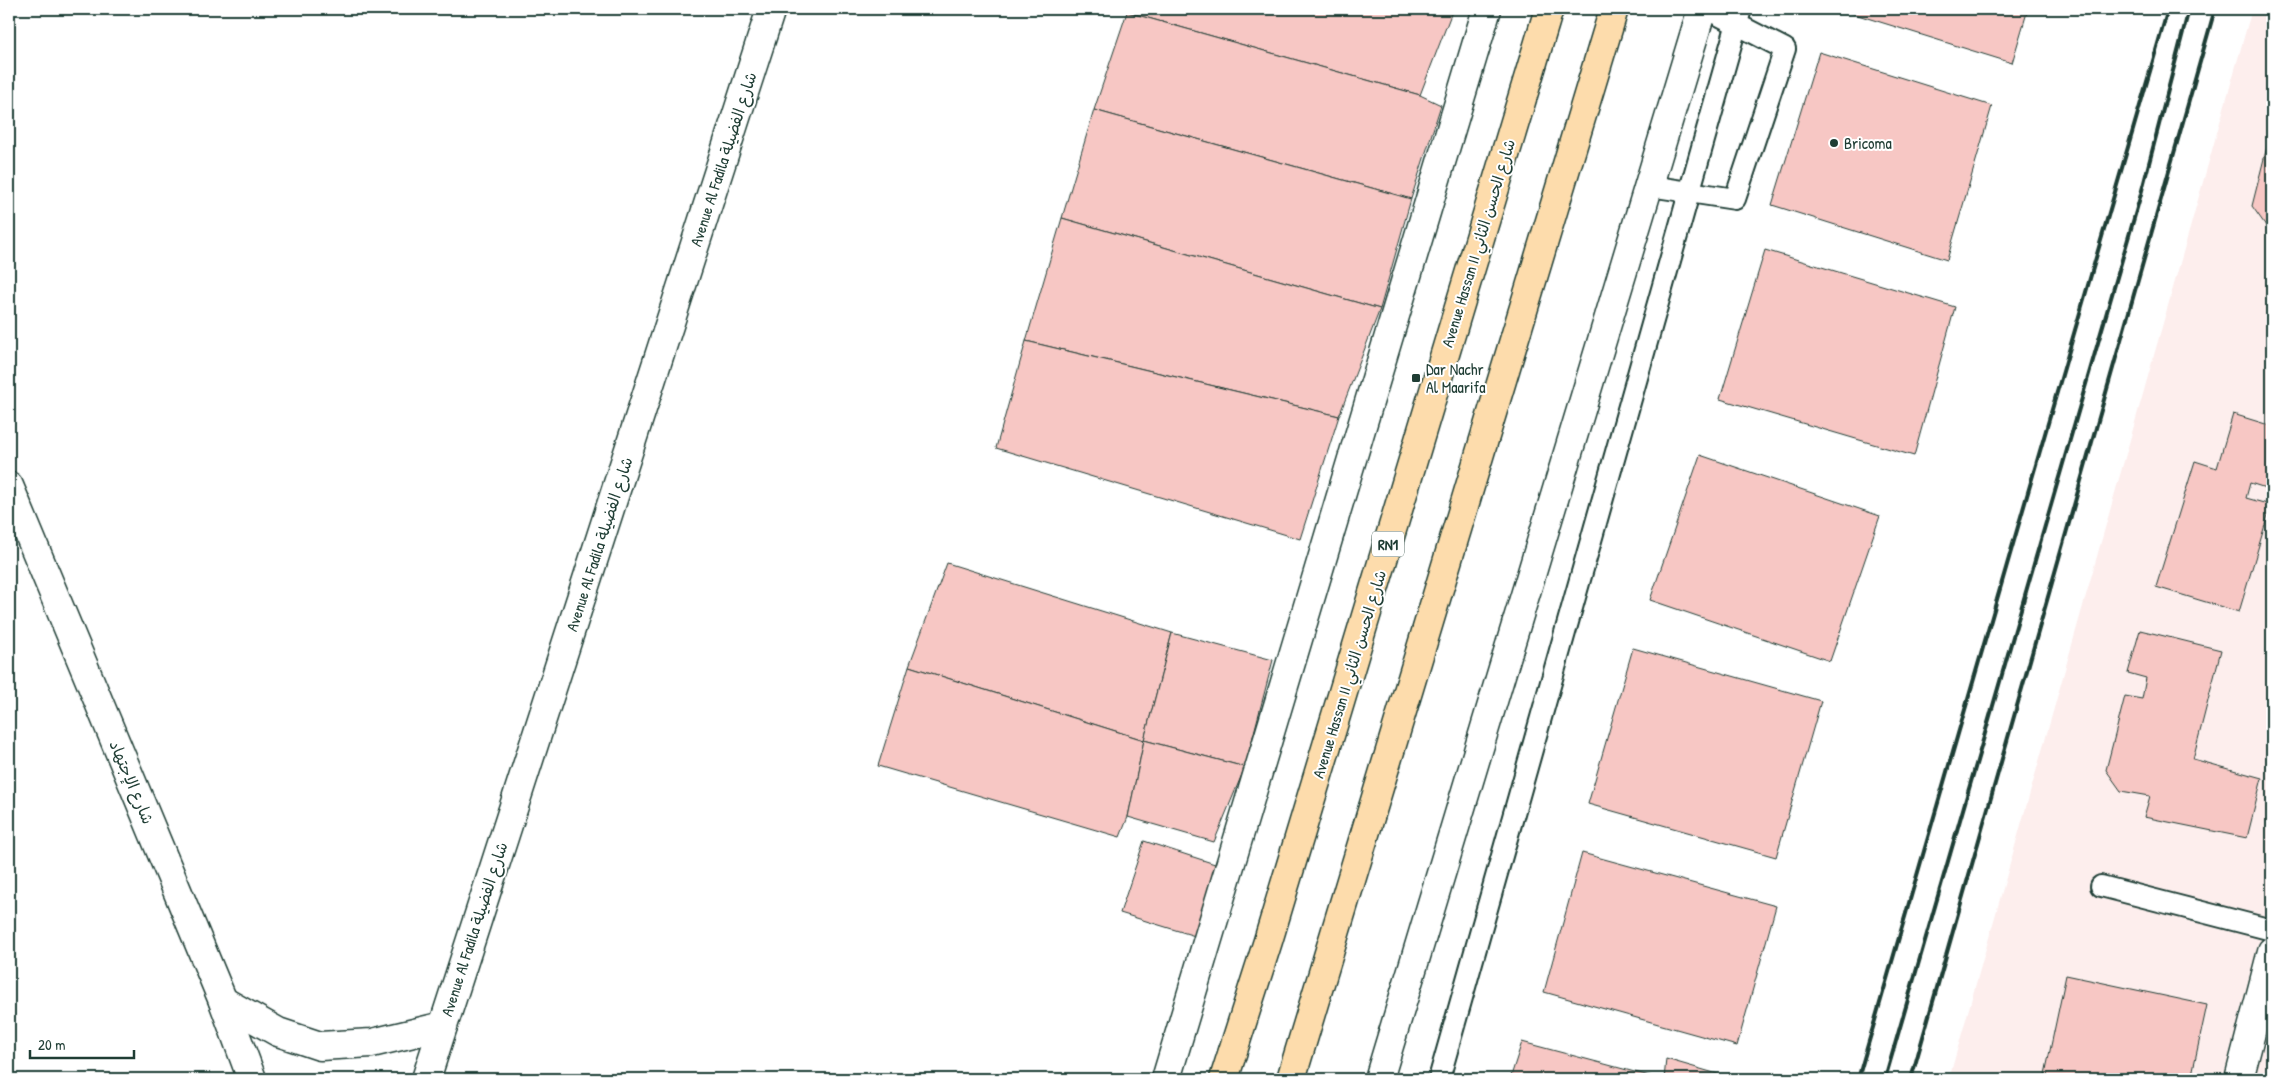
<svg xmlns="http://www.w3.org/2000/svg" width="2281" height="1088" viewBox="0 0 2281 1088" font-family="'Patrick Hand','Playpen Sans Arabic',sans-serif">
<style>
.built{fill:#fdeeed}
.building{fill:#f7c7c4;stroke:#1f3d34}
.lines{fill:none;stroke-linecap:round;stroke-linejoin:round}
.service-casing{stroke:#1f3d34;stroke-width:24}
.minor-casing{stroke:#1f3d34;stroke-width:31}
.tertiary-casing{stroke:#1f3d34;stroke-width:31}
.primary-casing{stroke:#1f3d34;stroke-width:31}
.service{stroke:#fff;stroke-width:20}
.minor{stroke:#fff;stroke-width:28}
.tertiary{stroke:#fff;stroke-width:28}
.primary{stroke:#fddcac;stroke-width:28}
.rail{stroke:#1f3d34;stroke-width:4}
.poi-dot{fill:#1f3d34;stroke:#fff;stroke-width:2}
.labels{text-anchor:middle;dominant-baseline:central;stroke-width:4;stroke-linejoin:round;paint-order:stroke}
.shield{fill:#fff;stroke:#627771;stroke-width:1}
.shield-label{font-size:15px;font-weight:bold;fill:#1f3d34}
.poi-label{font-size:16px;fill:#1f3d34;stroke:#fff;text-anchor:start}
.street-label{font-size:16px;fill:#1f3d34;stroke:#fff}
</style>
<rect width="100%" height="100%" fill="#fff"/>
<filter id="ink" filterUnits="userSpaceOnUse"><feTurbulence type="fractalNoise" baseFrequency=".02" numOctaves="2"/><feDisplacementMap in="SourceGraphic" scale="10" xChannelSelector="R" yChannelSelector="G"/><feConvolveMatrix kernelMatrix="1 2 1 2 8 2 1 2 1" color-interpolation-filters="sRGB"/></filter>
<g filter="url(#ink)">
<polygon class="built" points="2252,9 2272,9 2272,1079 1949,1079"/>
<g class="building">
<polygon points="1129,9 1453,9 1420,95 1127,12"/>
<polygon points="1849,9 2028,9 2012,63 1848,12"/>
<polygon points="1127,12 1420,95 1441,105 1411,199 1094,110"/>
<polygon points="1819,52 1992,106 1947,260 1772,205"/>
<polygon points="1094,110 1411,199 1380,309 1062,218"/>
<polygon points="2272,127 2272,230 2269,230 2252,206"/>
<polygon points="1062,218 1380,309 1339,416 1026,341"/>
<polygon points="1765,250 1955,307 1914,456 1720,399"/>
<polygon points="1026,341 1339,416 1300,539 996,448"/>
<polygon points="2233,414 2272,426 2272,490 2250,483 2246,498 2271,505 2239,612 2156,587 2195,461 2217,468"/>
<polygon points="1700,455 1880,516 1830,661 1650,600"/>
<polygon points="947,563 1172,633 1144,740 909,666"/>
<polygon points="2140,630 2221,650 2193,759 2262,778 2247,838 2144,817 2150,796 2121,791 2106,770 2125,696 2142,699 2146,678 2128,673"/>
<polygon points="1172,633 1273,660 1245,767 1144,740"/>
<polygon points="1633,648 1821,701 1776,857 1588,804"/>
<polygon points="909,666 1144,740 1128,817 1120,837 878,766"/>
<polygon points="1144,740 1245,767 1214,842 1128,817"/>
<polygon points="1144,841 1218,865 1195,936 1120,913"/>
<polygon points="1582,853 1776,906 1737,1046 1544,992"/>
<polygon points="2066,975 2207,1005 2191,1079 2044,1079"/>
<polygon points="1522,1042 1661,1079 1510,1079"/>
<polygon points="1666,1059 1735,1079 1664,1079"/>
</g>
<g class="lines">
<defs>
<g id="service">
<polyline points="1650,186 1735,199 1785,49 1707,9"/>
<polyline points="2101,886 2272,930"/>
<polyline points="1439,1079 1741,9"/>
</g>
<g id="minor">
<polyline points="9,486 223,1001 252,1079"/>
<polyline points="223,1001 278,1032 320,1046 372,1043 443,1026"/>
<polyline points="1166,1079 1487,9"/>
<polyline points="1379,1079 1702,9"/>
<polyline points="2239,1079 2272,951"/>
</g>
<polyline id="tertiary" points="426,1079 771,9"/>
<g id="primary">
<polyline points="1224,1079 1268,941 1549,9"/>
<polyline points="1291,1079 1614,9"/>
</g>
</defs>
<use href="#service" class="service-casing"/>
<use href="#minor" class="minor-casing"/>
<use href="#tertiary" class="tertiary-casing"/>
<use href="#primary" class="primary-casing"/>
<use href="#service" class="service"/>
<use href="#minor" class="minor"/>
<use href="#tertiary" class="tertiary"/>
<use href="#primary" class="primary"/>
<g class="rail">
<polyline points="1858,1079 2168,9"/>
<polyline points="1885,1079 2141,194 2189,9"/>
<polyline points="1911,1079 2215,9"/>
</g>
</g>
</g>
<g class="poi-dot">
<circle cx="1834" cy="143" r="5"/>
<rect x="1411" y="373" width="10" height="10" rx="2.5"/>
</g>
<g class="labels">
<rect class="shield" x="1372" y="531.5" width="32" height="25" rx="4"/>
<g class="shield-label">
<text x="1388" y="544">RN1</text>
</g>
<g class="poi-label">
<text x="1844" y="143">Bricoma</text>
<text x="1426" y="369">Dar Nachr<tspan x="1426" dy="18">Al Maarifa</tspan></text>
</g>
<g class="street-label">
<text transform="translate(723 159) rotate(-72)">Avenue Al Fadila شارع الفضيلة</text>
<text transform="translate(1478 243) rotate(-73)">Avenue Hassan II شارع الحسن الثاني</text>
<text transform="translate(599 544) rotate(-72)">Avenue Al Fadila شارع الفضيلة</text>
<text transform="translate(1349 674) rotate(-73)">Avenue Hassan II شارع الحسن الثاني</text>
<text transform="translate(132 782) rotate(67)">شارع الإجتهاد</text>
<text transform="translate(474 929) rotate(-72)">Avenue Al Fadila شارع الفضيلة</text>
</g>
</g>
<rect width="2281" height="1088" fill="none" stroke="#fff" stroke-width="30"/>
<rect x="15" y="15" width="2251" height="1058" fill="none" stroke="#1f3d34" stroke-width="2" filter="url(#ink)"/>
<path d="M30 1050v8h104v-8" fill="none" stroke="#1f3d34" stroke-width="2.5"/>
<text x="38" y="1050" font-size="15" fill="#1f3d34" stroke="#ffffff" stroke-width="4" paint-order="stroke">20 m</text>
</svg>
